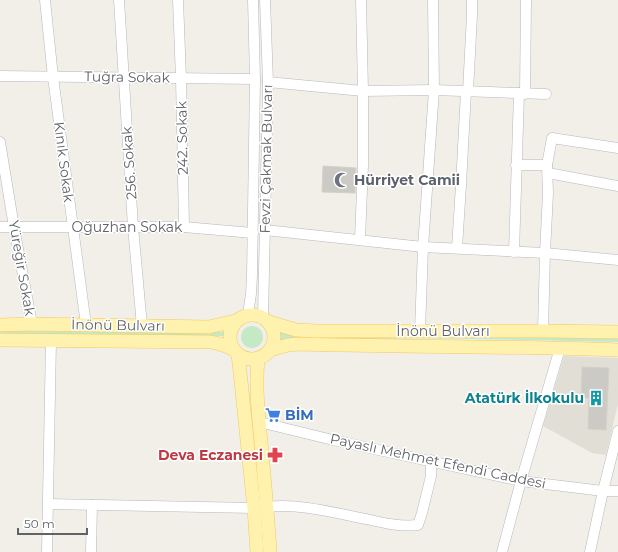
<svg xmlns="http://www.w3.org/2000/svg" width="618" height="552" viewBox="0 0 618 552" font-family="Montserrat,sans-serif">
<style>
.education{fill:#e1ded6}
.green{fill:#c5e8c5}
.building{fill:#cccac5;stroke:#d6d1c6}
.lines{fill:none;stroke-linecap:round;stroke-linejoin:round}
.minor-casing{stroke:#b5b8bc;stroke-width:11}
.major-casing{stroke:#f2c960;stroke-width:14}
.minor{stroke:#fff;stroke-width:10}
.major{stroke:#fff2af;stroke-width:13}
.labels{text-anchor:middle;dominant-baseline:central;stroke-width:3;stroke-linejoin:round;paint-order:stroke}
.street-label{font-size:14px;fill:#5f6368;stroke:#fff}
.worship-label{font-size:14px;font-weight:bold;fill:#5b616d;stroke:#fff;text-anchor:start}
.culture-label{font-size:14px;font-weight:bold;fill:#0d838f;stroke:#fff;text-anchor:end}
.shop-label{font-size:14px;font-weight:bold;fill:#366cbe;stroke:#fff;text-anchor:start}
.health-label{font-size:14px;font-weight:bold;fill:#be3a42;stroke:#fff;text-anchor:end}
</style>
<rect width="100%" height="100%" fill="#f1efe8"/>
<polygon class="education" points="564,356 618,358 618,404 606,455 592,453 543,426"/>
<g class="green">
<circle cx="252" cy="337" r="11"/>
<polygon points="0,331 224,332 225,336 0,335"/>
<path d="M 280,331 L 618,339 L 618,342 C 506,340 393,335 280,342 Z"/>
</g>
<g class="building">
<polygon points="323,166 356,168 355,193 322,192"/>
<polygon points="582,367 609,368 606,430 588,429 589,398 581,398"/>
</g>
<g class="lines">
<defs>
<g id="minor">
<polyline points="45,0 53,77 86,325"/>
<polyline points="119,0 133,227 142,326"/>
<polyline points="178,0 181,78 184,227"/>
<polyline points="0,76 255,79"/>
<polyline points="268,82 363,91 434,90 546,94"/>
<polyline points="468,91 472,15 472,0"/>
<polyline points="525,94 526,0"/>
<polyline points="0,142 14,227 32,324"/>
<polyline points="516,165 547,165"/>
<polyline points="548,173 618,186"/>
<polyline points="0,227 184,227 253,233"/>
<polyline points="265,230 423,247 545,253 618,260"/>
<polyline points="360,239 363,165 363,91 361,0"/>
<polyline points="457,248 461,185 466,91"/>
<polyline points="514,252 519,93"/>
<polyline points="248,314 251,294 252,276 255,79 253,0"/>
<polyline points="263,317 268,82 265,0"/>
<polyline points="420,331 423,247 434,90 433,0"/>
<polyline points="543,331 545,253 548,193 547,165 552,138 618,148"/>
<polyline points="259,422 333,440 521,481 603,491 618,491"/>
<polyline points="48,504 254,508"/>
<path d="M 268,507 C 299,503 335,513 366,519 C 383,523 400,527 418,525 L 422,513 L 431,476 L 431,460"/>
<polyline points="47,552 51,341"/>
<polyline points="91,552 92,505"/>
<polyline points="502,552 521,481 560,348"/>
<polyline points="590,552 603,491 618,431"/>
</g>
<g id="major">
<circle cx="252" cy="337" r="22"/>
<polyline points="269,322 296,330 317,331 543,331 618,332"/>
<polyline points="0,325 32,324 209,327 235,321"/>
<polyline points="0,340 211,342 220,344 233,349"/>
<path d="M 270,350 L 288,345 L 297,344 C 404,347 511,346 618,350"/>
<polyline points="238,354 241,381 254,508 257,552"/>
<path d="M 258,358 C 255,390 259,421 262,453 C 265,486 268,519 270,552"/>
</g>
</defs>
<use href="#minor" class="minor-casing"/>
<use href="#major" class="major-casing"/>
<use href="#minor" class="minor"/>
<use href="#major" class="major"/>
</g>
<defs>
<symbol id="mosque-bare" viewBox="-9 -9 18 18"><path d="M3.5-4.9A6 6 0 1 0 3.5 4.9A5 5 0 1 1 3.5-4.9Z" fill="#6b7280" stroke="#fff" stroke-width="2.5" paint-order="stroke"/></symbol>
<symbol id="building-bare" viewBox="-9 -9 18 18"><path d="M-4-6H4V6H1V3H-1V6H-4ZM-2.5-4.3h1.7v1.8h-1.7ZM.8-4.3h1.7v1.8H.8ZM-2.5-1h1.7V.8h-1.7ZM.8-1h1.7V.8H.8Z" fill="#0f9aa8" stroke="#fff" stroke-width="2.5" paint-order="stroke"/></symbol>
<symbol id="supermarket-bare" viewBox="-9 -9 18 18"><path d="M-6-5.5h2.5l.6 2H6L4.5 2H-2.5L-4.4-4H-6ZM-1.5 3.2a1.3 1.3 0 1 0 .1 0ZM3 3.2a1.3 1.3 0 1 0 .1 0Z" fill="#3f7fe0" stroke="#fff" stroke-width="2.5" paint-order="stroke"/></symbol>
<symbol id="pharmacy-bare" viewBox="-9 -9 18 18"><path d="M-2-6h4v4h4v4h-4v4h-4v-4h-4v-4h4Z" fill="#e0444e" stroke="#fff" stroke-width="2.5" paint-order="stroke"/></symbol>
</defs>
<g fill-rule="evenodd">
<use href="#mosque-bare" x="331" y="169" width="22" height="22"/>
<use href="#building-bare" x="585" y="387" width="22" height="22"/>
<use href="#supermarket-bare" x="262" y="404" width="22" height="22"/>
<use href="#pharmacy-bare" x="264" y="444" width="22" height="22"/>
</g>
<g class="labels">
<g class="street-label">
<text transform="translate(127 77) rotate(1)">Tuğra Sokak</text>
<text transform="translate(182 138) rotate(-91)">242. Sokak</text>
<text transform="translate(266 159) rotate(-89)">Fevzi Çakmak Bulvarı</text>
<text transform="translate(64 162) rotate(83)">Kınık Sokak</text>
<text transform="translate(129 163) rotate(-94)">256. Sokak</text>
<text x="127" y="227">Oğuzhan Sokak</text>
<text transform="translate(22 268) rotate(80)">Yüreğir Sokak</text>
<text transform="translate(118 325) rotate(1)">İnönü Bulvarı</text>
<text x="443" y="331">İnönü Bulvarı</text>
<text transform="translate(438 461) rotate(12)">Payaslı Mehmet Efendi Caddesi</text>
</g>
<g class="worship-label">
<text x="354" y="180">Hürriyet Camii</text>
</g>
<g class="culture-label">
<text x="584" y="398">Atatürk İlkokulu</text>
</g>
<g class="shop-label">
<text x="285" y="415">BİM</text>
</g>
<g class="health-label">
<text x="263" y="455">Deva Eczanesi</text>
</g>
</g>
<path d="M18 528v6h69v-6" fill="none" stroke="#5f6368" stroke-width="2"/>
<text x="24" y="528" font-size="12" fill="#5f6368" stroke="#ffffff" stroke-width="3" paint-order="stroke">50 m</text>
</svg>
